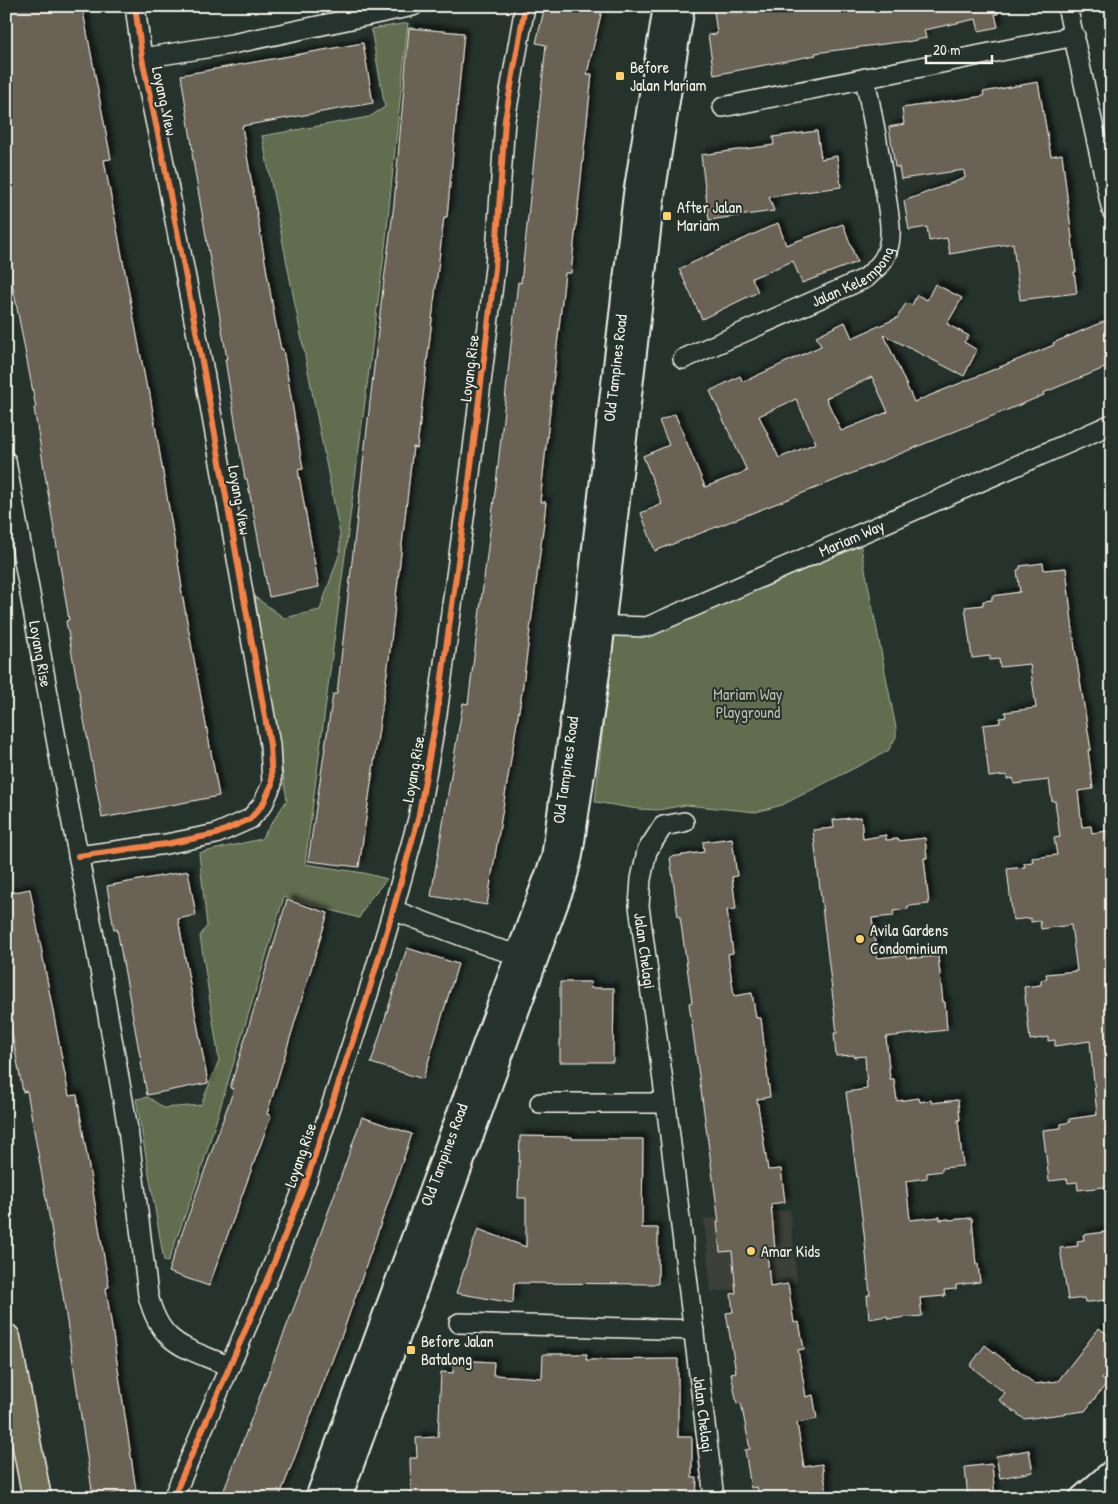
<svg xmlns="http://www.w3.org/2000/svg" width="1118" height="1504" viewBox="0 0 1118 1504" font-family="'Patrick Hand',sans-serif">
<style>
.built{fill:#3b4139}
.green{fill:#616d4f;stroke:#aaaf9c}
.building{fill:#6b6354;stroke:#f4f1e8;fill-rule:evenodd;filter:url(#shadow)}
.lines{fill:none;stroke-linecap:round;stroke-linejoin:round}
.minor-casing{stroke:#f4f1e8;stroke-width:22}
.tertiary-casing{stroke:#f4f1e8;stroke-width:26}
.primary-casing{stroke:#f4f1e8;stroke-width:31}
.minor{stroke:#26332d;stroke-width:19}
.tertiary{stroke:#26332d;stroke-width:22}
.primary{stroke:#716e59;stroke-width:28}
.cycleway-casing{stroke:#26332d;stroke-width:9}
.cycleway{stroke:#f48246;stroke-width:6}
.poi-dot{fill:#ffd166;stroke:#26332d;stroke-width:2}
.labels{text-anchor:middle;dominant-baseline:central;stroke-width:4;stroke-linejoin:round;paint-order:stroke}
.poi-label{font-size:16px;fill:#f4f1e8;stroke:#26332d;text-anchor:start}
.street-label{font-size:16px;fill:#f4f1e8;stroke:#26332d}
.park-label{font-size:16px;fill:#b9bcab;stroke:#26332d}
</style>
<defs>
<filter id="shadow"><feDropShadow dx="4.5" dy="-4.5" stdDeviation="2.5" flood-color="#0009"/></filter>
</defs>
<rect width="100%" height="100%" fill="#26332d"/>
<filter id="ink" filterUnits="userSpaceOnUse"><feTurbulence type="fractalNoise" baseFrequency=".02" numOctaves="2"/><feDisplacementMap in="SourceGraphic" scale="10" xChannelSelector="R" yChannelSelector="G"/><feConvolveMatrix kernelMatrix="1 2 1 2 8 2 1 2 1" color-interpolation-filters="sRGB"/></filter>
<g filter="url(#ink)">
<polygon class="built" points="790,1210 797,1283 711,1292 704,1219"/>
<g class="green">
<polygon points="408,23 385,247 305,864 364,873 387,879 369,900 359,918 284,897 199,1177 168,1262 164,1261 136,1099 148,1097 164,1108 201,1105 219,1060 200,936 207,926 199,853 261,839 287,800 255,597 284,618 320,610 340,552 340,534 262,136 369,117 385,107 371,29"/>
<polygon points="859,538 896,728 896,737 888,751 782,805 756,812 686,805 658,810 638,809 595,802 613,631"/>
</g>
<g class="building">
<polygon points="6,6 82,6 111,159 104,160 147,389 149,389 179,568 182,588 181,588 219,796 102,818 66,621 69,620 34,408 36,408 6,250"/>
<polygon points="545,6 603,6 587,74 592,74 571,273 565,273 540,502 546,502 544,522 522,692 487,905 431,896 463,703 468,704 496,484 514,316 518,282 521,283 546,45 536,43"/>
<polygon points="744,6 998,6 998,14 995,14 998,27 979,31 976,19 924,30 926,38 907,42 907,41 815,53 816,55 714,75 708,35 717,34 714,11"/>
<polygon points="409,28 464,33 447,217 444,217 417,448 413,447 389,659 359,867 308,861 333,694 337,694 382,296 394,204"/>
<polygon points="363,43 373,103 242,126 275,320 281,349 283,349 303,469 298,470 319,587 269,597 247,479 245,479 238,439 225,359 227,359 195,172 192,153 193,152 181,75"/>
<polygon points="1038,82 1051,156 1062,154 1076,272 1074,272 1077,293 1020,300 1013,243 950,254 947,238 929,241 927,227 909,230 904,201 965,178 964,170 901,179 899,167 895,167 889,127 904,124 902,108 984,96 983,92"/>
<polygon points="817,131 821,159 837,156 841,187 769,197 774,211 709,220 701,155 774,145 773,137"/>
<polygon points="778,223 786,245 843,224 857,262 802,283 793,261 752,278 758,292 702,319 679,269"/>
<path d="M 935,284 L 962,298 L 947,324 L 969,336 L 964,342 L 977,350 L 964,376 L 884,335 L 914,402 L 1054,345 L 1053,343 L 1112,318 L 1112,365 L 1043,393 L 1044,395 L 821,486 L 655,551 L 641,513 L 662,504 L 643,456 L 669,445 L 659,421 L 675,414 L 705,487 L 747,471 L 710,391 L 740,376 L 743,382 L 821,346 L 816,336 L 845,322 L 852,338 L 897,318 L 906,303 L 912,305 L 917,295 L 927,300 ZM 872,377 L 888,412 L 841,431 L 826,398 ZM 796,399 L 816,443 L 779,458 L 759,416 Z"/>
<polygon points="1043,563 1044,570 1066,568 1075,649 1091,750 1088,750 1093,789 1078,791 1082,827 1091,826 1092,833 1107,831 1112,876 1112,1186 1078,1190 1077,1182 1068,1183 1067,1179 1049,1181 1043,1130 1061,1128 1061,1124 1070,1122 1069,1119 1097,1115 1090,1041 1055,1046 1055,1040 1048,1041 1048,1037 1030,1040 1024,987 1041,985 1041,980 1047,979 1046,974 1077,971 1071,925 1041,929 1040,921 1031,922 1031,918 1013,920 1007,869 1025,867 1024,863 1033,862 1032,858 1057,855 1054,838 1060,837 1055,801 1052,801 1049,780 1014,784 1013,778 1007,779 1007,775 989,777 983,725 1000,723 1000,718 1006,717 1005,712 1036,708 1030,664 1000,667 999,659 990,660 990,656 972,658 965,607 983,605 983,601 992,600 992,596 1020,592 1017,570 1020,569 1020,566"/>
<polygon points="861,817 863,839 886,835 886,840 898,839 898,841 925,838 927,858 924,858 929,904 908,906 908,909 893,911 894,916 872,918 877,958 906,955 907,958 916,957 915,958 938,956 943,1002 945,1002 947,1030 886,1037 890,1079 894,1079 897,1101 919,1098 920,1102 931,1100 932,1103 958,1100 960,1120 958,1120 963,1166 942,1168 942,1171 927,1173 927,1178 906,1181 910,1220 940,1217 940,1220 949,1219 949,1220 972,1218 976,1265 978,1264 980,1282 956,1285 956,1289 944,1290 945,1296 920,1298 922,1316 888,1319 887,1316 869,1319 867,1295 870,1295 864,1233 846,1092 867,1089 865,1056 854,1057 854,1055 836,1056 834,1033 837,1033 813,830 834,828 833,820"/>
<polygon points="732,838 737,876 732,877 736,909 727,910 733,953 728,954 734,996 752,993 756,1018 761,1018 770,1097 757,1099 768,1170 781,1169 785,1202 771,1204 775,1250 767,1251 770,1287 788,1284 794,1323 799,1322 804,1349 798,1350 806,1397 813,1395 817,1419 797,1423 804,1467 822,1464 828,1498 759,1498 757,1487 751,1488 745,1450 750,1449 741,1403 737,1404 731,1373 736,1372 726,1313 733,1312 731,1294 736,1293 732,1251 720,1252 717,1222 719,1222 689,1003 692,1002 680,917 678,917 670,857 704,852 703,842"/>
<polygon points="188,871 196,915 178,919 208,1083 147,1095 117,929 114,930 107,886"/>
<polygon points="30,889 69,1096 77,1095 80,1114 109,1287 106,1288 136,1490 93,1497 63,1295 27,1091 23,1092 6,1003 6,894"/>
<polygon points="287,900 328,913 267,1114 271,1116 209,1286 168,1272 234,1089 230,1088"/>
<polygon points="407,948 458,964 423,1079 371,1063"/>
<polygon points="560,982 591,982 590,988 614,988 613,1062 560,1062"/>
<polygon points="362,1117 412,1134 343,1332 279,1498 221,1498 299,1294"/>
<polygon points="520,1136 572,1137 572,1139 643,1139 642,1228 658,1228 658,1284 514,1283 513,1303 456,1293 478,1229 526,1247 526,1198 518,1198"/>
<polygon points="1112,1231 1112,1299 1091,1302 1085,1302 1084,1298 1068,1300 1060,1248 1078,1246 1077,1241 1084,1240 1083,1235"/>
<polygon points="1099,1328 1112,1338 1112,1366 1102,1379 1107,1383 1085,1411 1024,1419 999,1400 1005,1393 970,1366 985,1345 1035,1384 1058,1381"/>
<polygon points="543,1354 587,1354 586,1360 678,1359 678,1437 692,1437 692,1478 697,1478 696,1498 411,1498 410,1458 417,1458 416,1438 438,1437 441,1372 453,1373 454,1360 494,1362 493,1375 542,1378"/>
<polygon points="1029,1450 1033,1472 1000,1478 996,1456"/>
<polygon points="992,1464 995,1498 968,1498 965,1467"/>
</g>
<g class="lines">
<defs>
<g id="minor">
<polyline points="1067,6 1112,211"/>
<polyline points="142,58 232,44 413,6"/>
<polyline points="723,107 1075,36"/>
<path id="s1" d="M 683,359 L 866,278 C 875,269 885,262 888,248 C 893,232 888,211 886,195 C 880,156 873,117 865,78"/>
<path id="s2" d="M 6,461 L 63,777 L 94,936 L 128,1129 L 148,1295 C 161,1348 187,1347 230,1367"/>
<path id="s3" d="M 591,625 L 647,627 L 1112,424"/>
<path id="s4" d="M 684,822 L 663,826 L 647,851 L 641,879 L 639,906 L 666,1103 L 714,1498"/>
<polyline points="78,856 166,844 216,834 250,819 263,804 272,784 270,745 204,372 163,158 142,58 135,6"/>
<polyline points="393,910 491,947 530,958"/>
<polyline points="540,1103 666,1103"/>
<polyline points="459,1323 694,1330"/>
<polyline points="1100,1481 1112,1494"/>
<polyline points="173,1498 269,1275 307,1179 365,1004 393,910 418,819 437,714 469,482 495,268 505,120 525,6"/>
</g>
<g id="tertiary">
<path id="s5" d="M 317,1498 L 553,858 L 585,625 L 635,194 L 665,6"/>
<polyline points="340,1498 564,883 571,855 598,673 653,196 683,6"/>
<polyline points="1081,1498 1112,1471"/>
</g>
<polyline id="primary" points="6,1338 37,1498"/>
</defs>
<use href="#minor" class="minor-casing"/>
<use href="#tertiary" class="tertiary-casing"/>
<use href="#primary" class="primary-casing"/>
<use href="#minor" class="minor"/>
<use href="#tertiary" class="tertiary"/>
<use href="#primary" class="primary"/>
<defs>
<g id="cycleway">
<polyline points="78,856 166,844 216,834 250,819 263,804 272,784 270,745 204,372 163,158 142,58 135,6"/>
<polyline points="173,1498 269,1275 307,1179 365,1004 393,910 418,819 437,714 469,482 495,268 505,120 525,6"/>
</g>
</defs>
<use href="#cycleway" class="cycleway-casing"/>
<use href="#cycleway" class="cycleway"/>
</g>
</g>
<g class="poi-dot">
<rect x="615" y="71" width="10" height="10" rx="2.5"/>
<rect x="662" y="211" width="10" height="10" rx="2.5"/>
<circle cx="860" cy="939" r="5"/>
<circle cx="751" cy="1251" r="5"/>
<rect x="406" y="1345" width="10" height="10" rx="2.5"/>
</g>
<g class="labels">
<g class="poi-label">
<text x="630" y="67">Before<tspan x="630" dy="18">Jalan Mariam</tspan></text>
<text x="677" y="207">After Jalan<tspan x="677" dy="18">Mariam</tspan></text>
<text x="870" y="930">Avila Gardens<tspan x="870" dy="18">Condominium</tspan></text>
<text x="761" y="1251">Amar Kids</text>
<text x="421" y="1341">Before Jalan<tspan x="421" dy="18">Batalong</tspan></text>
</g>
<g class="street-label">
<text transform="translate(165 101) rotate(78)">Loyang View</text>
<text stroke="none"><textPath href="#s1" startOffset="190">Jalan Kelempong</textPath></text>
<text transform="translate(469 368) rotate(-83)">Loyang Rise</text>
<text stroke="none"><textPath href="#s5" startOffset="1176">Old Tampines Road</textPath></text>
<text transform="translate(240 500) rotate(80)">Loyang View</text>
<text stroke="none"><textPath href="#s3" startOffset="279">Mariam Way</textPath></text>
<text stroke="none"><textPath href="#s2" startOffset="196">Loyang Rise</textPath></text>
<text transform="translate(413 769) rotate(-80)">Loyang Rise</text>
<text stroke="none"><textPath href="#s5" startOffset="771">Old Tampines Road</textPath></text>
<text stroke="none"><textPath href="#s4" startOffset="152">Jalan Chelagi</textPath></text>
<text transform="translate(300 1155) rotate(-71)">Loyang Rise</text>
<text stroke="none"><textPath href="#s5" startOffset="366">Old Tampines Road</textPath></text>
<text stroke="none"><textPath href="#s4" startOffset="619">Jalan Chelagi</textPath></text>
</g>
<g class="park-label">
<text x="748" y="694">Mariam Way<tspan x="748" dy="18">Playground</tspan></text>
</g>
</g>
<rect width="1118" height="1504" fill="none" stroke="#26332d" stroke-width="25"/>
<rect x="12" y="12" width="1093" height="1479" fill="none" stroke="#f4f1e8" stroke-width="2" filter="url(#ink)"/>
<path d="M926 55v8h66v-8" fill="none" stroke="#f4f1e8" stroke-width="2.5"/>
<text x="933" y="55" font-size="15" fill="#f4f1e8" stroke="#26332d" stroke-width="4" paint-order="stroke">20 m</text>
</svg>
